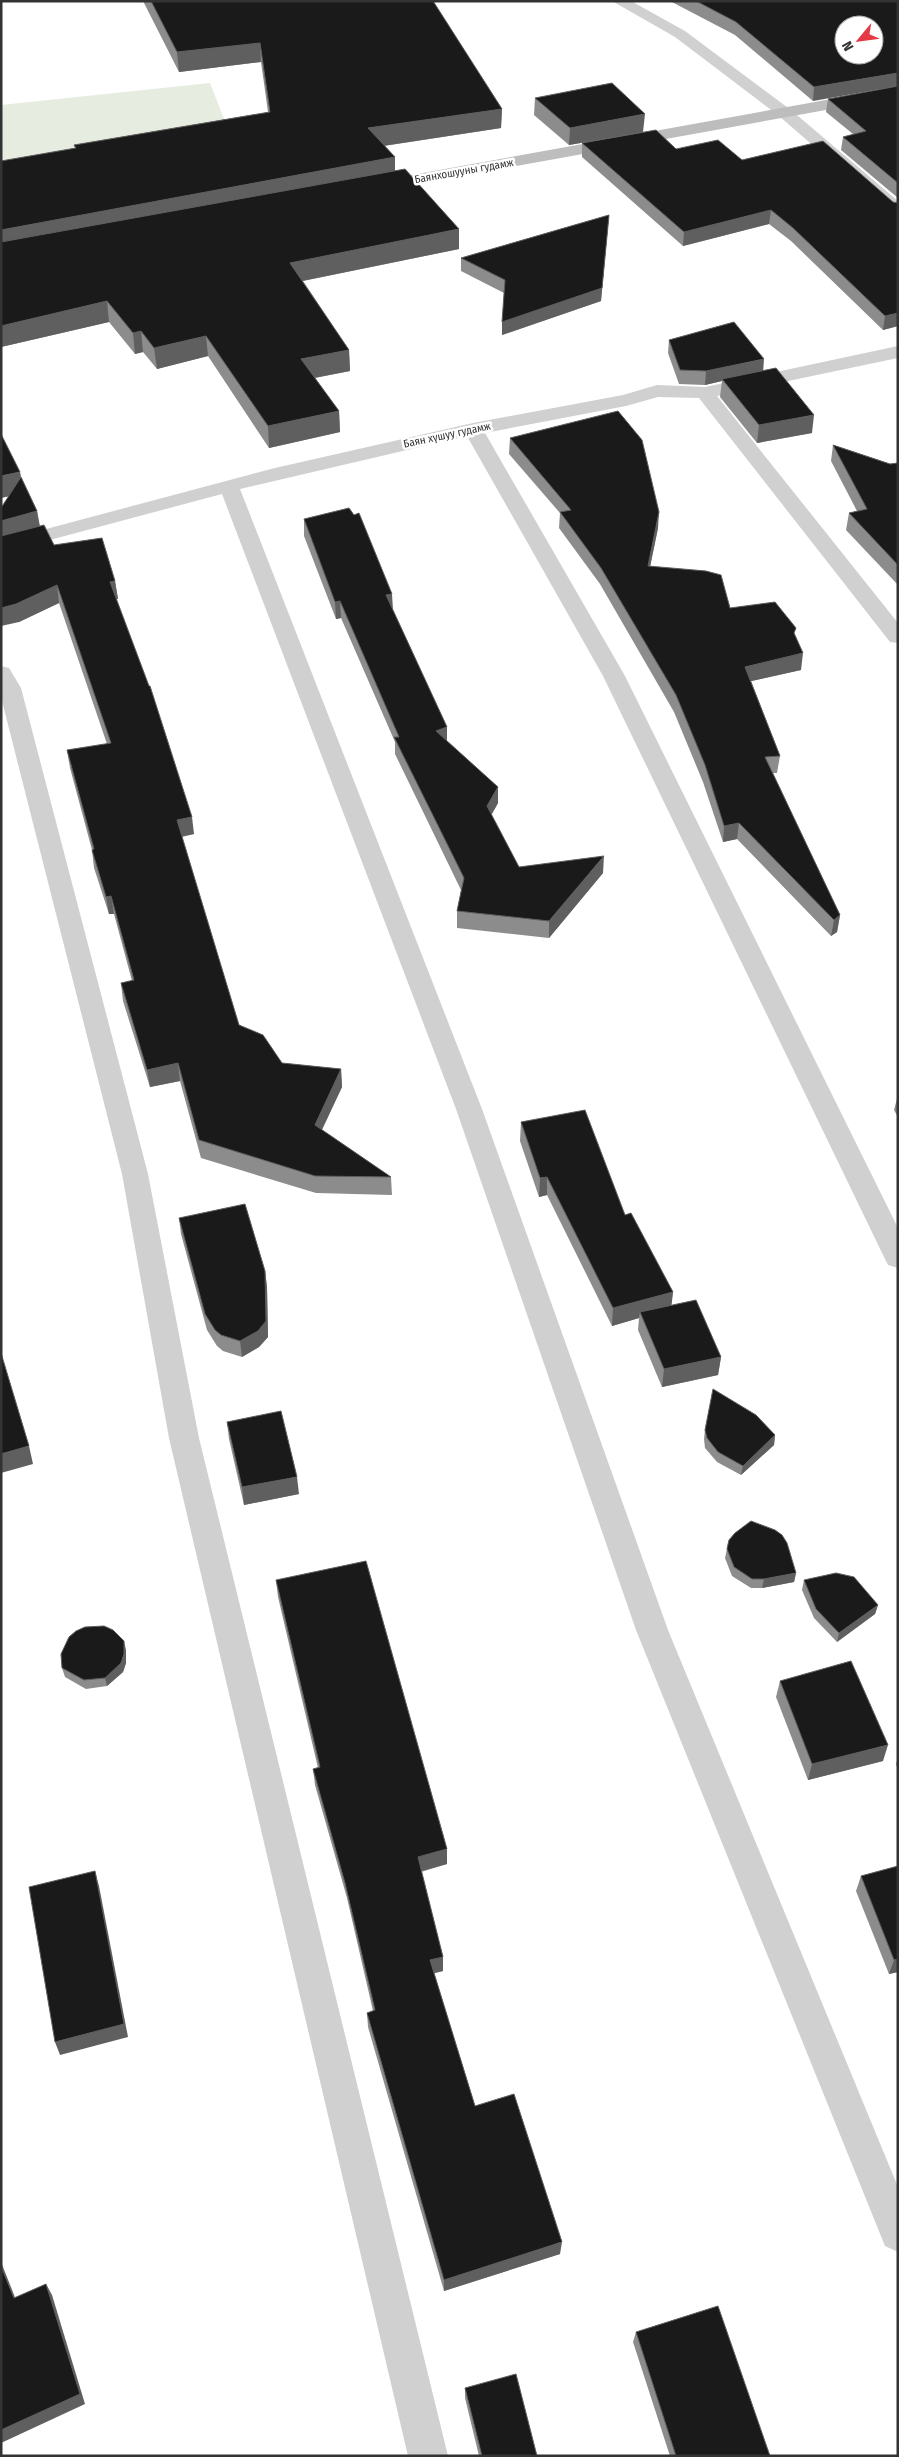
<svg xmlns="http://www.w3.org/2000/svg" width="899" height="2457" viewBox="0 0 899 2457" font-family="'Fira Sans Condensed',sans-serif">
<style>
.green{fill:#e6ecdf}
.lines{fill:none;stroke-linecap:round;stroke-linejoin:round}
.minor{fill:#d0d0d0;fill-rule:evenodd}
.secondary{fill:#bdbdbd;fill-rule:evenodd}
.wall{fill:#8c8c8c}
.shaded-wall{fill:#5f5f5f}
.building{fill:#1a1a1a;stroke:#5f5f5f;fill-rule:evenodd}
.labels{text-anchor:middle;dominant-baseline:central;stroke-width:5;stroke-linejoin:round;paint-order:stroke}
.far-street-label{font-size:11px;fill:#333;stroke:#fff}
</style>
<rect width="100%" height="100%" fill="#fff"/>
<polygon class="green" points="210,83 231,137 1,162 1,105"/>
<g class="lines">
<g class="minor">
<polygon points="612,1 631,1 685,31 791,110 898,201 898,215 892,214 779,116 675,37"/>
<polygon points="898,346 898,358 717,396 898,623 898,643 890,642 699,398 658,397 626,406 485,433 625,676 898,1228 898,1268 888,1265 884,1257 603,676 467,436 240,489 482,1109 668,1630 898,2187 898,2252 885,2246 636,1630 456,1109 222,494 1,553 1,541 275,468 473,423 623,395 657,385 705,387"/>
<polygon points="1,666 9,668 21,688 148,1174 199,1438 448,2456 408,2456 169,1438 122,1174 1,697"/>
</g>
<polygon class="secondary" points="898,87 898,97 378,191 372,190 370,186 372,182 378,181"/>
</g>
<g class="wall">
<polygon points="143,1 433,1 502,109 501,128 384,146 395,157 395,171 459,249 303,281 349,350 350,371 315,378 339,411 340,432 269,448 208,356 157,369 143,352 135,354 109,322 1,347 1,161 75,148 74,145 268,112 261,62 179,72"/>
<polygon points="670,1 898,1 813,101 735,35"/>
<polygon points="898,86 898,198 841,150 843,137 853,134 826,112 828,99"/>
<polygon points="535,98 643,132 569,145 534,115"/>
<polygon points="582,143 676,149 742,160 893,202 898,326 883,330 791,241 769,224 683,246 582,157"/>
<polygon points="609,215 601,301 502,335 504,293 461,271 461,258"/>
<polygon points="669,340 763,370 812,433 757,443 720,397 722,381 705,385 679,384 668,353"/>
<polygon points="510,438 658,528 650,566 730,608 795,635 801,670 751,681 780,756 777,773 773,773 840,915 837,932 831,936 737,839 723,842 703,782 674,712 600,584 559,528 560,513 509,454"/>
<polygon points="833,445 890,464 898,463 898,585 846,530 849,513 857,511 831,461"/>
<polygon points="20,472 21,478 37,511 40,526 54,545 115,581 118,599 116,599 194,834 182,837 239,1025 282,1063 341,1069 342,1087 322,1130 391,1177 392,1195 316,1193 201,1158 180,1081 150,1087 123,1001 121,983 132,981 114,914 109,914 94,868 92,850 70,768 67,750 107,744 59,603 19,622 9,496 1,498"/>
<polygon points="304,519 392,594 392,608 447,727 447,741 498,803 491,815 519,867 603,873 549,938 457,928 457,911 461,890 395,754 395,742 341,618 336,619 304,536"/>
<polygon points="898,1095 898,1117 894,1110"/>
<polygon points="521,1122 625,1215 673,1292 671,1305 721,1357 718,1375 662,1387 638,1330 639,1318 612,1326 547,1195 539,1197 520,1141"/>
<polygon points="179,1218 265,1271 267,1287 268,1337 259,1347 242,1357 223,1351 217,1346 207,1330 181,1234"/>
<polygon points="227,1422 299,1494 244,1505 229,1439"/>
<polygon points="705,1430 775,1435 774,1445 741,1475 717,1462 705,1448 704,1439"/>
<polygon points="729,1540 796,1573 794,1582 762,1588 751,1588 732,1576 725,1558"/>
<polygon points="276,1580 447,1849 447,1864 421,1872 443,1957 443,1971 434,1973 475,2106 560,2254 444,2291 368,2027 367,2013 373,2011 347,1898 315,1785 313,1769 318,1768 278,1597"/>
<polygon points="804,1580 878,1605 875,1614 837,1642 814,1618 802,1590"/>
<polygon points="126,1650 126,1663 123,1672 107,1686 86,1689 65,1677 62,1668"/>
<polygon points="780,1681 883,1761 808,1780 776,1697"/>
<polygon points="898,1758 898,1771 896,1764"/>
<polygon points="898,1866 898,1972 889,1974 856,1891 861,1876"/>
<polygon points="636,2332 770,2456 670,2456 633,2342"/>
<polygon points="465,2388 537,2456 479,2456 465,2398"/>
</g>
<g class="shaded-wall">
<polygon points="260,43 261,62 179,72 177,52"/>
<polygon points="898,73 898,86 813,101 814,87"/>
<polygon points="502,109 501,128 369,148 368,128"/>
<polygon points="645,114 643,132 569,145 570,128"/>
<polygon points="395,157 395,177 1,251 1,230"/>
<polygon points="771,210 769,224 683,246 684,232"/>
<polygon points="609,215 601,301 502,335 502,322"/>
<polygon points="459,229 459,249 292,283 290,263"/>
<polygon points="107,301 109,322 1,347 1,326"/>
<polygon points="898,313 898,326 883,330 885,316"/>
<polygon points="141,331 143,352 135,354 133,333"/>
<polygon points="206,336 208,356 157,369 154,348"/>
<polygon points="349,350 350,371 303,380 301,359"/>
<polygon points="764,359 763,373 722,379 722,381 705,385 706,371"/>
<polygon points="339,411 340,432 269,448 268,426"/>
<polygon points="814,415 812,433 757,443 759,425"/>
<polygon points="20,472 23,493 1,498 1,476"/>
<polygon points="37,511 40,529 1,539 1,521"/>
<polygon points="659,512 658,528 647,582 648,566"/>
<polygon points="115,581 118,599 112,599 110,582"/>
<polygon points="57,585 59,603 19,622 1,626 1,608"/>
<polygon points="392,594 393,610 386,595"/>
<polygon points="340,601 341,618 336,619 335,602"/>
<polygon points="803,653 801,670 743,683 745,667"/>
<polygon points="447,727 447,744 436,731"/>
<polygon points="498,787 498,803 487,823 487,806"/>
<polygon points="192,817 194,834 179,837 177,820"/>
<polygon points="739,823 737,839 723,842 724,826"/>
<polygon points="604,856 603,873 549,938 549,921"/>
<polygon points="111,896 114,914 109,914 106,897"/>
<polygon points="840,915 837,932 831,936 834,920"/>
<polygon points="178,1063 180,1081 150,1087 147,1070"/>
<polygon points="341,1069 342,1087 316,1142 315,1125"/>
<polygon points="547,1177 547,1195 539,1197 540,1178"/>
<polygon points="265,1271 267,1287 268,1337 259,1347 242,1357 240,1341"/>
<polygon points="673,1292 671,1310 640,1312 639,1318 612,1326 613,1308"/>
<polygon points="721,1357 718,1375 662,1387 664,1369"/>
<polygon points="775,1435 774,1445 741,1475 743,1466"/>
<polygon points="29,1446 33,1464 1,1473 1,1454"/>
<polygon points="297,1477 299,1494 244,1505 242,1487"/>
<polygon points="796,1573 794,1582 762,1588 764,1579"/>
<polygon points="878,1605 875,1614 837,1642 839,1633"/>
<polygon points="124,1641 126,1650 126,1663 123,1672 107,1686 105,1678"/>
<polygon points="888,1745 883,1761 808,1780 812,1764"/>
<polygon points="447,1849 447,1864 418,1872 418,1857"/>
<polygon points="95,1871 99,1886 128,2037 60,2055 55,2042"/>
<polygon points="443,1957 443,1971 431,1974 430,1960"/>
<polygon points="898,1959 898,1972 889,1974 894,1960"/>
<polygon points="562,2242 560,2254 444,2291 444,2280"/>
<polygon points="1,2262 20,2310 14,2298 1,2266"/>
<polygon points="46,2284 52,2295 85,2404 1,2443 1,2430"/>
</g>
<g class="building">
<polygon points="151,1 433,1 502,109 368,128 395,157 1,230 1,161 76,148 74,145 270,112 260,43 177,52"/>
<path d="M 696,1 L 898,1 L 898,73 L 814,87 L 736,22 ZM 844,25 L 874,25 L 874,55 L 844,55 Z"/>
<polygon points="612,83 645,114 570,128 535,98"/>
<polygon points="898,86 898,183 843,137 866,131 828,99"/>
<polygon points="656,130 676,149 718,140 742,160 823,141 893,202 898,203 898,313 885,316 793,228 771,210 684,232 582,143"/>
<polygon points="405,169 459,229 290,263 349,350 301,359 339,411 268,426 206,336 154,348 141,331 133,333 107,301 1,326 1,242"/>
<polygon points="609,215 602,288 502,322 505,280 461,258"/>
<polygon points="734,322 764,359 706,371 680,370 669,340"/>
<polygon points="776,368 814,415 759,425 722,379"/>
<polygon points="618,411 642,440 659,512 648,566 706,571 721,575 730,608 775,602 796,628 794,633 803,653 745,667 780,756 765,757 840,915 834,920 739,823 724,826 705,765 676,695 601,568 560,512 571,510 510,438"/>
<polygon points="1,434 20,472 1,476"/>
<polygon points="833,445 890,464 898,463 898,565 849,513 867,509"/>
<polygon points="21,477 37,511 1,521 1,508"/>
<polygon points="349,508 354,515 359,513 392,594 386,595 447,727 436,731 498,787 487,806 519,867 604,856 549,921 457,911 464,878 394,737 399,737 340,601 335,602 304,519"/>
<polygon points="44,525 54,545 102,538 115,581 110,582 149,686 150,686 192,817 177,820 239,1025 263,1035 282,1063 341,1069 315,1125 391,1177 315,1176 199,1140 178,1063 147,1070 121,983 134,980 111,896 106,897 92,850 94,849 67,750 111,743 57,585 16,604 1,608 1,536"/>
<polygon points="585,1110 625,1215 631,1213 673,1292 613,1308 547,1177 540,1178 521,1122"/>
<polygon points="245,1204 265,1271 266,1321 258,1331 240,1341 221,1335 215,1330 205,1314 179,1218"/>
<polygon points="696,1300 721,1357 664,1369 640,1312"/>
<polygon points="1,1353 29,1446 1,1454"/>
<polygon points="713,1389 756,1415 775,1435 743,1466 718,1452 707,1438 705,1430"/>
<polygon points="281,1411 297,1477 242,1487 227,1422"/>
<polygon points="751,1521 775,1530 782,1535 787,1543 796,1573 764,1579 752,1579 734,1567 727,1549 729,1540 735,1533"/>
<polygon points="366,1561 447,1849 418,1857 443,1957 430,1960 475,2106 514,2094 562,2242 444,2280 367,2013 375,2010 345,1883 313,1769 320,1767 276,1580"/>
<polygon points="836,1573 854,1577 878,1605 839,1633 816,1609 804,1580"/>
<polygon points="104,1626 113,1630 124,1641 124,1654 121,1663 105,1678 84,1680 62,1668 61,1654 69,1637 76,1631 85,1627"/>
<polygon points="851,1661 888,1745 812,1764 780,1681"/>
<polygon points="898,1866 898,1959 894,1960 861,1876"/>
<polygon points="95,1871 124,2024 55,2042 29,1887"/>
<polygon points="1,2266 14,2298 46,2284 80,2394 1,2430"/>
<polygon points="718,2306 770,2456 676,2456 636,2332"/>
<polygon points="516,2374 537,2456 482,2456 465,2388"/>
</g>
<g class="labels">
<g class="far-street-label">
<text transform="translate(464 171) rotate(-10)">Баянхошууны гудамж</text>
<text transform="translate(447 435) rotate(-12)">Баян хүшуу гудамж</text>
</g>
</g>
<rect width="899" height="2457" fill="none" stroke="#333333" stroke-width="5"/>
<g transform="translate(859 40) rotate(241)"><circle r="24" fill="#ffffff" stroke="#adadad"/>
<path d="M0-4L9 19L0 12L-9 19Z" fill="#e63946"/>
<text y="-8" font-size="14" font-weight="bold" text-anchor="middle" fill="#333333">N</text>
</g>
</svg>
